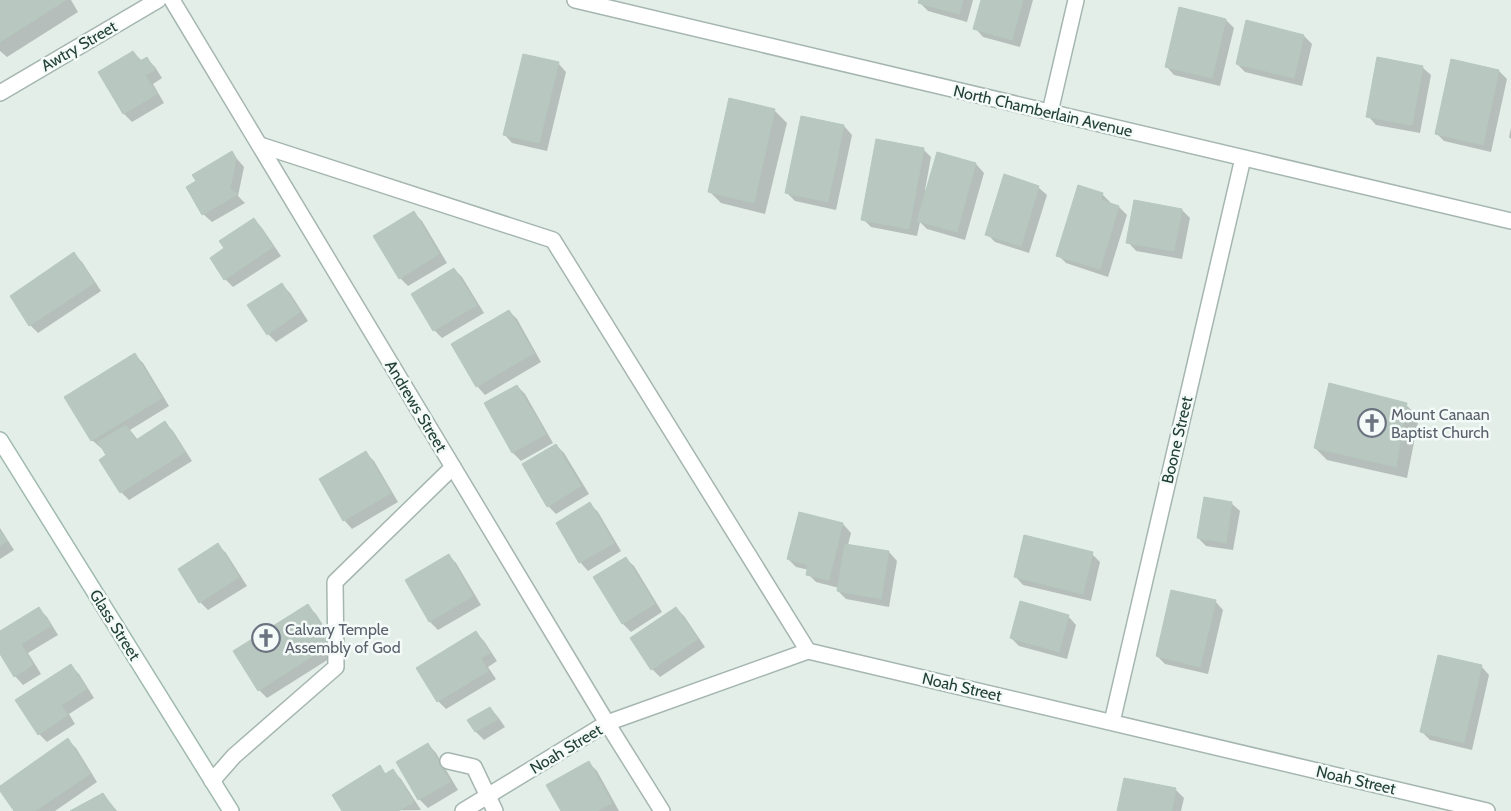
<svg xmlns="http://www.w3.org/2000/svg" width="1511" height="811" viewBox="0 0 1511 811" font-family="Cabin,sans-serif">
<style>
.shadow{fill:#0003}
.building{fill:#b8c8c1;stroke:#b5c8bf}
.lines{fill:none;stroke-linecap:round;stroke-linejoin:round}
.lane-casing{stroke:#a5b6b0;stroke-width:18}
.street-casing{stroke:#a5b6b0;stroke-width:18}
.secondary-casing{stroke:#a0bab0;stroke-width:18}
.lane{stroke:#fff;stroke-width:15}
.street{stroke:#fff;stroke-width:15}
.secondary{stroke:#fff;stroke-width:15}
.labels{text-anchor:middle;dominant-baseline:central;stroke-width:5;stroke-linejoin:round;paint-order:stroke}
.street-label{font-size:16px;fill:#214037;stroke:#f4faf7}
.worship-label{font-size:16px;fill:#5b616d;stroke:#f4faf7;text-anchor:start}
</style>
<rect width="100%" height="100%" fill="#e3eee9"/>
<g class="shadow">
<polygon points="0,0 71,0 78,12 7,57 0,51"/>
<polygon points="920,0 973,0 967,22 928,11 920,3"/>
<polygon points="983,0 1033,0 1020,47 983,37 975,28"/>
<polygon points="1226,20 1234,28 1220,86 1174,75 1166,66"/>
<polygon points="1304,36 1312,44 1302,86 1245,72 1237,64"/>
<polygon points="133,52 141,60 147,59 155,67 162,78 153,84 164,103 132,122 124,114"/>
<polygon points="558,63 566,72 547,151 512,143 504,134"/>
<polygon points="1422,67 1431,75 1420,133 1376,125 1368,116"/>
<polygon points="1499,71 1507,79 1491,152 1444,141 1436,133"/>
<polygon points="775,111 787,123 765,214 721,203 709,191"/>
<polygon points="802,118 844,126 852,135 836,210 795,201 787,193"/>
<polygon points="1511,128 1511,139 1509,137"/>
<polygon points="923,149 931,157 925,190 976,164 984,173 965,240 927,229 920,222 917,236 871,227 863,219"/>
<polygon points="232,153 244,167 238,196 245,203 212,222 203,214"/>
<polygon points="1038,187 1047,195 1029,253 995,242 987,234"/>
<polygon points="1102,194 1110,202 1110,204 1119,207 1127,215 1108,277 1066,263 1058,255"/>
<polygon points="1182,210 1190,218 1182,259 1136,251 1128,242"/>
<polygon points="414,213 422,221 447,263 408,286 400,278"/>
<polygon points="254,219 262,228 281,256 233,287 225,279 226,249"/>
<polygon points="74,254 82,262 101,291 38,333 30,325"/>
<polygon points="454,269 462,277 484,313 442,338 434,330"/>
<polygon points="282,285 290,293 308,321 276,342 268,334"/>
<polygon points="509,311 517,319 541,362 485,395 477,386"/>
<polygon points="135,355 143,363 169,406 130,430 138,440 165,423 173,431 192,461 129,500 121,492 108,455 103,447 101,448 92,440 66,397"/>
<polygon points="517,386 525,394 553,443 521,461 513,453 486,404"/>
<polygon points="1406,405 1419,417 1407,478 1327,460 1315,448"/>
<polygon points="556,445 564,453 589,494 556,514 548,506"/>
<polygon points="366,453 374,461 398,502 352,529 344,520"/>
<polygon points="1231,503 1240,511 1233,550 1206,546 1198,538"/>
<polygon points="590,504 598,512 621,551 588,571 580,562"/>
<polygon points="843,524 851,533 848,545 889,552 897,561 889,607 846,599 838,591 839,588 816,582 808,574 809,570 796,567 788,559"/>
<polygon points="0,528 14,550 0,559"/>
<polygon points="218,545 226,553 247,586 208,610 200,602"/>
<polygon points="1092,554 1100,562 1091,601 1023,585 1015,576"/>
<polygon points="448,555 456,563 481,605 438,630 430,622 406,580"/>
<polygon points="625,558 634,566 662,612 631,632 623,624 594,578"/>
<polygon points="1215,601 1223,610 1208,674 1165,664 1157,656"/>
<polygon points="308,606 316,614 340,652 267,698 259,690"/>
<polygon points="676,608 684,616 705,647 660,677 652,669"/>
<polygon points="39,609 47,617 58,635 28,653 41,674 23,685 15,676 0,652 0,632"/>
<polygon points="1068,616 1076,625 1067,659 1019,646 1011,638"/>
<polygon points="476,633 484,641 497,661 488,667 496,679 446,709 438,701"/>
<polygon points="71,666 79,674 94,698 69,714 75,724 47,742 39,734"/>
<polygon points="1481,666 1489,675 1472,750 1430,740 1422,732"/>
<polygon points="490,708 498,717 505,727 484,740 476,732 469,721"/>
<polygon points="68,740 76,748 97,782 55,811 15,811 0,788"/>
<polygon points="428,744 436,753 458,790 428,808 419,799 398,762"/>
<polygon points="589,763 597,771 619,811 562,811"/>
<polygon points="379,767 387,775 393,771 401,779 421,810 343,811"/>
<polygon points="1176,790 1184,798 1181,811 1118,811"/>
<polygon points="103,794 117,811 73,811"/>
</g>
<g class="building">
<polygon points="0,0 66,0 0,42"/>
<polygon points="919,0 963,0 959,14 918,3"/>
<polygon points="981,0 1023,0 1012,40 973,29"/>
<polygon points="1179,7 1226,19 1212,78 1165,67"/>
<polygon points="1246,20 1304,35 1294,78 1236,64"/>
<polygon points="133,51 140,61 147,57 155,70 145,75 157,94 123,114 98,72"/>
<polygon points="523,54 559,62 539,143 503,135"/>
<polygon points="1377,57 1423,66 1412,125 1366,117"/>
<polygon points="1451,59 1499,70 1483,145 1435,134"/>
<polygon points="729,98 775,109 754,203 708,192"/>
<polygon points="801,116 844,125 828,202 785,193"/>
<polygon points="876,139 924,148 909,229 861,220"/>
<polygon points="232,151 236,158 230,189 238,194 202,215 186,187 196,181 192,175"/>
<polygon points="937,152 976,163 957,232 917,221"/>
<polygon points="1004,174 1039,186 1021,246 985,235"/>
<polygon points="1078,185 1103,193 1101,200 1119,206 1100,269 1056,256"/>
<polygon points="1134,200 1182,209 1174,251 1126,243"/>
<polygon points="414,211 439,254 399,279 373,236"/>
<polygon points="254,218 273,247 224,280 210,258 224,248 219,241"/>
<polygon points="74,252 94,283 29,326 10,296"/>
<polygon points="454,268 477,305 433,331 411,294"/>
<polygon points="282,283 300,312 267,335 247,305"/>
<polygon points="509,310 534,353 476,387 451,344"/>
<polygon points="135,353 162,398 91,441 64,397"/>
<polygon points="1329,383 1407,403 1396,467 1314,448"/>
<polygon points="517,385 546,434 512,453 484,403"/>
<polygon points="165,421 185,452 120,493 99,460 106,455 98,442 126,425 136,440"/>
<polygon points="556,444 581,486 547,507 522,464"/>
<polygon points="366,451 391,493 343,521 319,479"/>
<polygon points="1204,497 1232,502 1226,543 1197,538"/>
<polygon points="590,502 614,543 579,563 556,523"/>
<polygon points="799,512 843,523 829,580 806,575 808,565 787,559"/>
<polygon points="0,531 7,541 0,546"/>
<polygon points="1024,535 1093,552 1083,594 1014,577"/>
<polygon points="218,543 239,577 199,603 178,569"/>
<polygon points="845,544 889,551 881,599 837,591"/>
<polygon points="449,554 473,596 429,622 405,580"/>
<polygon points="626,557 655,604 622,624 593,577"/>
<polygon points="1171,590 1216,600 1200,667 1156,656"/>
<polygon points="1020,601 1069,615 1059,652 1010,638"/>
<polygon points="308,604 333,643 258,691 233,651"/>
<polygon points="39,607 51,626 21,644 33,665 14,677 0,654 0,631"/>
<polygon points="676,607 698,639 651,670 630,638"/>
<polygon points="476,631 490,653 481,658 488,671 437,702 416,668"/>
<polygon points="1438,655 1482,665 1464,743 1420,732"/>
<polygon points="71,664 87,689 61,705 68,715 38,735 15,700"/>
<polygon points="490,707 498,719 475,732 467,720"/>
<polygon points="68,738 90,774 35,811 14,811 0,791 0,786"/>
<polygon points="428,743 450,782 418,800 396,762"/>
<polygon points="589,761 612,803 597,811 561,811 546,785"/>
<polygon points="380,765 385,774 393,769 414,802 398,811 342,811 332,795"/>
<polygon points="1124,778 1176,788 1172,811 1117,811"/>
<polygon points="103,793 115,811 70,811"/>
</g>
<g class="lines">
<defs>
<g id="lane">
<polyline points="260,145 553,240 808,651"/>
<polyline points="448,761 474,767 495,811"/>
<polyline points="215,779 212,781 234,756 336,667 335,582 453,467"/>
</g>
<g id="street">
<polyline points="172,0 607,723 662,811"/>
<polyline points="575,0 1511,221"/>
<polyline points="0,93 158,0"/>
<polyline points="1050,112 1076,0"/>
<polyline points="1112,722 1243,158"/>
<polyline points="463,811 607,723 808,651 1487,811"/>
</g>
<polyline id="secondary" points="0,440 231,811"/>
</defs>
<use href="#lane" class="lane-casing"/>
<use href="#street" class="street-casing"/>
<use href="#secondary" class="secondary-casing"/>
<use href="#lane" class="lane"/>
<use href="#street" class="street"/>
<use href="#secondary" class="secondary"/>
</g>
<defs>
<symbol id="church-ring" viewBox="-11 -11 22 22"><circle r="9.5" fill="#f4faf7" stroke="#6b7280" stroke-width="1.5"/><path d="M-1.2-6h2.4v3.5h3.3v2.4h-3.3V6h-2.4V-.1h-3.3v-2.4h3.3Z" fill="#6b7280"/></symbol>
</defs>
<g fill-rule="evenodd">
<use href="#church-ring" x="1356" y="407" width="32" height="32"/>
<use href="#church-ring" x="250" y="622" width="32" height="32"/>
</g>
<g class="labels">
<g class="street-label">
<text transform="translate(79 46) rotate(-30)">Awtry Street</text>
<text transform="translate(1043 111) rotate(13)">North Chamberlain Avenue</text>
<text transform="translate(416 406) rotate(59)">Andrews Street</text>
<text transform="translate(1177 440) rotate(-77)">Boone Street</text>
<text transform="translate(115 625) rotate(58)">Glass Street</text>
<text transform="translate(962 687) rotate(13)">Noah Street</text>
<text transform="translate(566 749) rotate(-31)">Noah Street</text>
<text transform="translate(1356 780) rotate(13)">Noah Street</text>
</g>
<g class="worship-label">
<text x="1391" y="414">Mount Canaan<tspan x="1391" dy="18">Baptist Church</tspan></text>
<text x="285" y="629">Calvary Temple<tspan x="285" dy="18">Assembly of God</tspan></text>
</g>
</g>
</svg>
